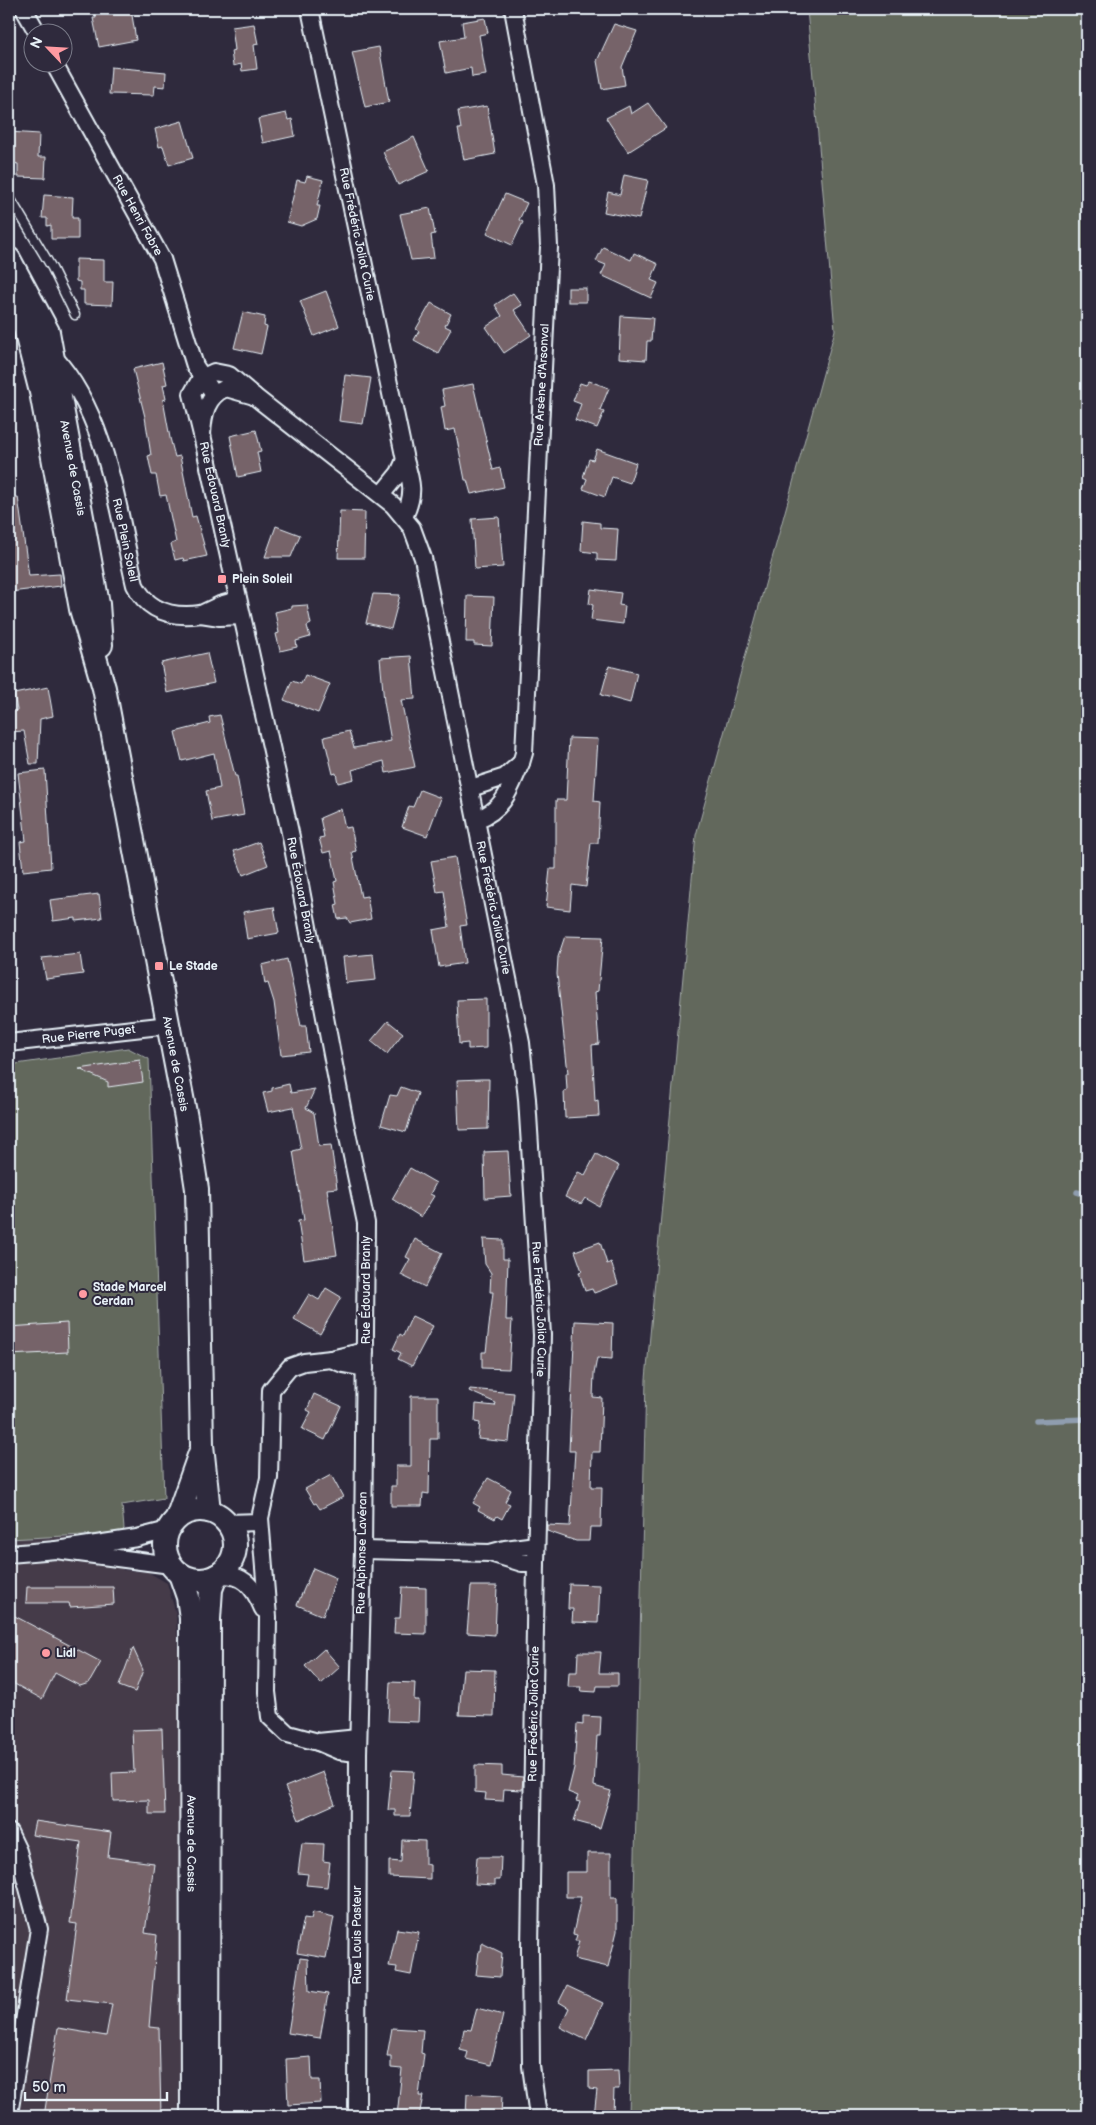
<svg xmlns="http://www.w3.org/2000/svg" width="1096" height="2125" viewBox="0 0 1096 2125" font-family="'Balsamiq Sans',sans-serif">
<style>
.built{fill:#443b4a}
.green{fill:#62685b;stroke:#a5acaa}
.lines{fill:none;stroke-linecap:round;stroke-linejoin:round}
.stream{stroke:#8f9daf;stroke-width:5.5}
.building{fill:#766369;stroke:#e8f1f8}
.service-casing{stroke:#e8f1f8;stroke-width:11}
.minor-casing{stroke:#e8f1f8;stroke-width:20}
.secondary-casing{stroke:#e8f1f8;stroke-width:26}
.service{stroke:#2f2a3d;stroke-width:8}
.minor{stroke:#2f2a3d;stroke-width:16}
.secondary{stroke:#2f2a3d;stroke-width:22}
.poi-dot{fill:#ff9aa2;stroke:#2f2a3d;stroke-width:2}
.labels{text-anchor:middle;dominant-baseline:central;stroke-width:4;stroke-linejoin:round;paint-order:stroke}
.street-label{font-size:12px;fill:#e8f1f8;stroke:#2f2a3d}
.poi-label{font-size:12px;font-weight:bold;fill:#e8f1f8;stroke:#2f2a3d;text-anchor:start}
</style>
<rect width="100%" height="100%" fill="#2f2a3d"/>
<filter id="ink" filterUnits="userSpaceOnUse"><feTurbulence type="fractalNoise" baseFrequency=".02" numOctaves="2"/><feDisplacementMap in="SourceGraphic" scale="10" xChannelSelector="R" yChannelSelector="G"/><feConvolveMatrix kernelMatrix="1 2 1 2 8 2 1 2 1" color-interpolation-filters="sRGB"/></filter>
<g filter="url(#ink)">
<polygon class="built" points="120,1533 123,1570 148,1572 167,1583 176,1614 182,1726 183,2116 9,2116 9,1539"/>
<g class="green">
<polygon points="807,9 1087,9 1087,2116 629,2116 646,1379 696,835 835,330"/>
<polygon points="128,1048 149,1059 164,1498 122,1505 124,1529 120,1533 9,1539 9,1065"/>
</g>
<g class="lines">
<g class="stream">
<polyline points="1077,1192 1087,1195"/>
<polyline points="1036,1421 1087,1419"/>
</g>
</g>
<g class="building">
<polygon points="94,9 131,9 136,40 99,47 93,18 96,18"/>
<polygon points="485,18 488,33 479,35 486,75 472,77 471,68 446,73 440,41 464,37 462,22"/>
<polygon points="254,24 258,44 254,45 257,69 242,71 241,64 233,66 231,51 235,50 232,27"/>
<polygon points="614,24 637,31 622,67 625,85 602,89 597,61"/>
<polygon points="379,47 389,102 365,107 352,52"/>
<polygon points="111,67 166,72 165,87 155,86 154,95 109,94"/>
<polygon points="648,103 666,128 628,152 606,118 629,106 631,114"/>
<polygon points="487,106 495,154 464,160 458,129 461,129 458,111"/>
<polygon points="286,113 288,120 292,119 295,136 263,143 258,119"/>
<polygon points="182,121 193,158 169,165 163,146 159,147 155,129"/>
<polygon points="9,132 39,134 38,157 46,157 45,178 18,177 18,164 13,163 14,155 9,155"/>
<polygon points="414,137 429,171 398,185 383,152"/>
<polygon points="624,175 648,180 639,219 604,212 608,192 620,195"/>
<polygon points="307,176 323,180 317,206 320,206 317,219 301,226 287,222 297,180 305,182"/>
<polygon points="505,194 527,203 519,220 523,222 512,245 487,233"/>
<polygon points="44,195 73,197 72,218 78,218 78,239 51,239 51,225 47,226 47,218 42,218"/>
<polygon points="430,208 435,234 431,235 434,258 411,260 400,214"/>
<polygon points="603,247 631,260 634,253 658,264 651,280 658,283 651,298 601,275 606,265 596,261"/>
<polygon points="76,259 104,260 104,282 113,282 112,305 84,304 84,290 80,290 80,282 76,281"/>
<rect x="568" y="288" width="18" height="14"/>
<polygon points="326,291 339,326 314,336 300,301"/>
<polygon points="513,293 522,305 514,310 531,335 504,353 486,327 502,316 495,305"/>
<polygon points="431,303 451,314 445,326 451,329 438,353 414,340 419,331 416,329"/>
<polygon points="243,312 265,317 264,326 267,327 261,354 234,348"/>
<polygon points="621,316 653,318 651,341 647,341 646,360 619,358"/>
<polygon points="162,362 167,384 163,385 166,399 163,400 170,438 175,457 180,456 192,517 196,516 207,556 184,561 183,558 175,560 171,544 176,542 166,495 160,496 156,475 152,475 148,456 151,455 145,417 133,369"/>
<polygon points="345,375 371,378 363,424 339,421"/>
<polygon points="589,381 609,388 600,410 604,412 597,428 575,420 581,404 573,401 580,383 586,385"/>
<polygon points="473,384 493,470 500,468 504,487 471,494 467,480 465,480 455,429 445,431 441,407 445,406 442,390"/>
<polygon points="256,430 261,451 257,452 261,472 238,477 230,436"/>
<polygon points="597,449 636,463 630,483 612,477 605,497 583,489 587,479 583,477 589,459 593,460"/>
<polygon points="9,497 18,497 29,576 60,574 61,586 10,592"/>
<polygon points="340,511 365,512 364,558 338,558"/>
<polygon points="499,517 503,567 475,569 472,519"/>
<polygon points="583,521 600,523 600,528 618,529 616,561 597,560 597,553 581,551"/>
<polygon points="276,526 300,535 291,557 265,557"/>
<polygon points="591,589 621,593 619,605 625,606 623,624 591,620 593,605 589,604"/>
<polygon points="373,594 400,595 391,629 366,623"/>
<polygon points="467,596 494,597 492,646 474,645 474,642 466,642"/>
<polygon points="307,605 311,624 307,626 310,637 296,641 297,647 280,651 276,634 279,633 275,612 292,608 292,606"/>
<polygon points="207,653 214,683 167,693 161,663"/>
<polygon points="411,656 415,699 401,700 415,767 386,773 384,761 352,770 354,779 338,783 336,773 333,774 324,737 349,731 354,748 391,741 384,702 380,658"/>
<polygon points="609,666 637,673 630,703 601,695"/>
<polygon points="305,675 330,684 318,713 284,700 292,681 301,684"/>
<polygon points="48,687 53,716 40,719 38,764 30,764 24,731 9,732 9,712 17,710 14,694"/>
<polygon points="220,715 235,776 237,776 244,815 212,821 206,791 220,788 214,753 182,761 175,732 210,723 209,717"/>
<polygon points="569,738 598,739 594,801 600,802 598,843 591,843 586,887 572,885 570,910 546,907 550,869 556,869 556,800 566,800"/>
<polygon points="45,770 51,868 23,871 20,842 26,841 18,773"/>
<polygon points="420,790 441,798 427,836 402,827 409,806 413,807"/>
<polygon points="341,809 345,828 351,827 356,851 352,852 361,897 367,896 371,919 350,923 347,918 338,919 335,905 338,904 334,882 337,881 331,851 323,853 319,838 324,837 320,818"/>
<polygon points="259,842 268,865 243,875 234,851"/>
<polygon points="455,857 467,925 460,926 465,963 439,967 433,930 449,927 444,891 437,892 431,861"/>
<polygon points="99,894 102,918 76,921 76,918 53,921 50,900"/>
<polygon points="274,907 279,933 247,939 243,912"/>
<polygon points="565,936 603,937 598,991 595,992 599,1044 592,1045 595,1101 598,1100 599,1116 565,1118 564,1091 567,1090 566,1073 568,1073 557,974 558,957"/>
<polygon points="80,954 83,974 46,979 42,958"/>
<polygon points="373,954 376,980 346,983 343,957"/>
<polygon points="287,959 301,1026 306,1026 309,1052 281,1055 274,1002 268,983 265,984 262,965"/>
<polygon points="486,999 486,1048 468,1049 468,1043 459,1044 457,1000"/>
<polygon points="388,1021 403,1033 387,1054 371,1041"/>
<polygon points="140,1060 143,1082 108,1087 108,1082 79,1069"/>
<polygon points="481,1079 489,1079 488,1129 459,1130 457,1080"/>
<polygon points="289,1084 291,1093 315,1089 306,1108 314,1113 319,1146 331,1145 337,1188 327,1189 337,1255 304,1260 298,1221 304,1220 293,1151 301,1149 293,1107 268,1112 263,1093 272,1091 272,1088"/>
<polygon points="401,1087 418,1093 406,1132 381,1125 390,1095 397,1096"/>
<polygon points="508,1151 511,1196 485,1198 484,1152"/>
<polygon points="596,1154 619,1166 599,1206 585,1198 581,1204 565,1197 578,1172 585,1175"/>
<polygon points="410,1168 436,1183 430,1194 434,1196 421,1217 392,1199"/>
<polygon points="415,1239 442,1253 425,1287 401,1275 410,1259 406,1257"/>
<polygon points="483,1239 503,1240 503,1259 508,1259 506,1320 512,1320 509,1369 482,1368 482,1352 486,1352 493,1292 490,1292 491,1273 485,1264"/>
<polygon points="600,1242 607,1264 611,1262 618,1284 594,1293 592,1289 585,1291 579,1272 582,1271 575,1251"/>
<polygon points="326,1288 341,1297 320,1334 294,1319 309,1294 319,1300"/>
<polygon points="412,1316 433,1326 412,1366 398,1359 401,1353 393,1349 400,1334 403,1336"/>
<polygon points="575,1321 613,1323 612,1359 597,1358 594,1374 593,1397 602,1398 600,1452 592,1452 591,1487 602,1487 601,1527 590,1527 589,1541 576,1541 547,1531 547,1525 570,1526 575,1451 569,1451"/>
<polygon points="67,1323 68,1352 9,1355 9,1327"/>
<polygon points="470,1389 514,1393 509,1442 478,1439 480,1423 475,1422 476,1404 495,1406 496,1403 469,1391"/>
<polygon points="314,1394 341,1406 325,1440 302,1429 311,1412 307,1410"/>
<polygon points="411,1396 438,1396 438,1439 430,1439 429,1494 423,1493 422,1506 391,1506 391,1486 396,1486 396,1466 411,1466"/>
<polygon points="331,1475 343,1497 320,1509 316,1503 314,1504 305,1489"/>
<polygon points="488,1478 511,1490 505,1502 510,1504 502,1519 497,1516 495,1519 478,1510 480,1507 473,1503"/>
<polygon points="313,1568 336,1578 323,1616 297,1605"/>
<polygon points="569,1584 600,1585 598,1623 572,1622 573,1609 568,1609"/>
<polygon points="471,1586 497,1586 495,1635 467,1633"/>
<polygon points="27,1587 113,1587 114,1604 70,1607 69,1603 26,1603"/>
<polygon points="402,1587 426,1588 426,1634 394,1633 395,1618 400,1618"/>
<polygon points="9,1613 101,1662 89,1683 80,1686 55,1673 42,1699 9,1681"/>
<polygon points="133,1648 143,1670 135,1692 119,1686"/>
<polygon points="324,1649 340,1667 321,1684 305,1666"/>
<polygon points="578,1652 601,1652 599,1673 618,1673 618,1686 597,1686 596,1692 580,1691 581,1687 568,1687 569,1672 577,1672"/>
<polygon points="463,1669 495,1670 494,1716 459,1715"/>
<polygon points="390,1682 415,1683 414,1700 419,1700 418,1722 388,1721"/>
<polygon points="583,1716 601,1717 600,1736 597,1736 594,1786 611,1791 600,1828 574,1821 580,1802 576,1801 578,1796 568,1792 574,1768 577,1724 583,1725"/>
<polygon points="162,1729 165,1814 149,1814 149,1800 113,1801 112,1773 134,1772 132,1730"/>
<polygon points="475,1765 502,1766 502,1775 523,1777 522,1790 504,1789 503,1801 485,1800 486,1793 475,1792"/>
<polygon points="392,1770 414,1771 410,1816 395,1816 395,1810 388,1810"/>
<polygon points="323,1772 335,1804 299,1820 285,1787"/>
<polygon points="35,1821 111,1832 108,1857 154,1863 145,1933 157,1935 149,2027 159,2028 161,2116 44,2116 58,2028 106,2036 112,2004 67,1999 77,1924 70,1923 81,1842 32,1835"/>
<polygon points="402,1840 425,1841 425,1864 430,1865 430,1879 389,1877 389,1861 401,1862"/>
<polygon points="302,1843 324,1844 323,1861 330,1862 327,1887 306,1885 308,1874 298,1873"/>
<polygon points="587,1853 611,1853 611,1898 617,1898 617,1931 608,1967 574,1959 579,1941 575,1941 577,1935 573,1934 581,1897 566,1897 566,1872 587,1872"/>
<polygon points="477,1857 501,1857 500,1880 495,1880 495,1885 475,1884"/>
<polygon points="313,1912 334,1917 326,1958 297,1953 304,1918 311,1919"/>
<polygon points="397,1929 419,1932 411,1975 396,1972 397,1967 389,1966"/>
<polygon points="482,1943 502,1953 500,1977 476,1975 479,1951 481,1951"/>
<polygon points="300,1958 308,1959 309,1991 328,1994 320,2038 288,2033"/>
<polygon points="567,1986 603,2003 586,2040 560,2027 569,2008 559,2002"/>
<polygon points="477,2008 503,2015 491,2065 466,2059 468,2052 460,2050 464,2029 471,2030"/>
<polygon points="392,2028 423,2030 421,2053 424,2054 419,2096 423,2096 419,2116 397,2116 402,2069 391,2068 391,2056 387,2056"/>
<polygon points="311,2057 312,2080 320,2080 321,2103 288,2105 286,2059"/>
<polygon points="618,2070 619,2089 614,2089 613,2114 594,2115 597,2090 589,2089 589,2071"/>
<polygon points="467,2094 502,2096 501,2116 466,2116"/>
</g>
<g class="lines">
<defs>
<polyline id="service" points="9,196 52,268 75,315"/>
<g id="minor">
<polyline points="24,9 37,32"/>
<path id="s1" d="M 310,9 L 405,460"/>
<polyline points="513,9 546,185 549,247 524,753 521,763"/>
<path id="s2" d="M 53,62 L 162,259 L 195,366 L 214,394"/>
<path id="s3" d="M 53,356 C 108,416 117,509 135,585 C 148,612 173,618 201,614"/>
<path d="M 214,372 L 229,375 L 254,396 L 226,388 C 206,396 203,415 202,435 L 192,394 L 201,378 Z"/>
<path id="s4" d="M 254,396 L 393,505 L 412,528 L 423,558 L 521,1043 L 527,1099 L 542,1335 L 536,1563 L 530,1949 L 531,2066 L 538,2116"/>
<path id="s5" d="M 202,435 L 291,837 L 344,1118 L 366,1223 L 363,1550 L 358,1753 L 357,2116"/>
<path d="M 381,495 L 399,473 L 405,460 C 412,483 415,494 404,517"/>
<polyline points="238,600 220,605 201,614 220,617 241,616"/>
<path d="M 471,788 L 505,777 L 521,763 C 510,788 505,809 478,819"/>
<path id="s6" d="M 9,1043 L 169,1025"/>
<polyline points="365,1368 343,1364 331,1359 365,1351"/>
<polyline points="228,1523 260,1522"/>
<polyline points="168,1530 137,1538 56,1550 171,1565"/>
<polyline points="363,1550 490,1553"/>
<polyline points="9,1554 56,1550"/>
<polyline points="536,1563 522,1563 490,1553 505,1549 536,1545"/>
<path d="M 216,1576 C 242,1572 253,1585 263,1609"/>
<polyline points="318,1742 288,1734 270,1717 267,1692 268,1617 260,1518 269,1478 271,1390 290,1367 304,1362 331,1359"/>
<polyline points="358,1753 339,1751 318,1742 358,1738"/>
<polyline points="9,1832 18,1851 39,1929 9,2114"/>
</g>
<g id="secondary">
<path id="s7" d="M 9,259 L 48,332 L 98,604 L 101,645"/>
<path id="s8" d="M 9,293 L 25,329 L 41,392 L 81,609 L 104,688 L 186,1118 L 197,1189 L 202,1445 L 209,1511"/>
<circle cx="200" cy="1545" r="35"/>
<polyline points="177,1518 200,1453"/>
<path id="s9" d="M 180,1574 L 188,1597 L 191,1618 L 192,2116"/>
<polyline points="208,2116 209,1619 211,1589 216,1576"/>
</g>
</defs>
<use href="#service" class="service-casing"/>
<use href="#minor" class="minor-casing"/>
<use href="#secondary" class="secondary-casing"/>
<use href="#service" class="service"/>
<use href="#minor" class="minor"/>
<use href="#secondary" class="secondary"/>
</g>
</g>
<g class="poi-dot">
<rect x="217" y="574" width="10" height="10" rx="2.5"/>
<rect x="154" y="961" width="10" height="10" rx="2.5"/>
<circle cx="83" cy="1294" r="5"/>
<circle cx="46" cy="1653" r="5"/>
</g>
<g class="labels">
<g class="street-label">
<text stroke="none"><textPath href="#s2" startOffset="175">Rue Henri Fabre</textPath></text>
<text stroke="none"><textPath href="#s1" startOffset="230">Rue Frédéric Joliot Curie</textPath></text>
<text transform="translate(542 385) rotate(-87)">Rue Arsène d'Arsonval</text>
<text stroke="none"><textPath href="#s7" startOffset="221">Avenue de Cassis</textPath></text>
<text stroke="none"><textPath href="#s5" startOffset="61">Rue Édouard Branly</textPath></text>
<text stroke="none"><textPath href="#s3" startOffset="200">Rue Plein Soleil</textPath></text>
<text stroke="none"><textPath href="#s5" startOffset="466">Rue Édouard Branly</textPath></text>
<text stroke="none"><textPath href="#s4" startOffset="595">Rue Frédéric Joliot Curie</textPath></text>
<text stroke="none"><textPath href="#s6" startOffset="80">Rue Pierre Puget</textPath></text>
<text stroke="none"><textPath href="#s8" startOffset="790">Avenue de Cassis</textPath></text>
<text transform="translate(366 1290) rotate(-90)">Rue Édouard Branly</text>
<text stroke="none"><textPath href="#s4" startOffset="1000">Rue Frédéric Joliot Curie</textPath></text>
<text transform="translate(362 1553) rotate(-89)">Rue Alphonse Lavéran</text>
<text transform="translate(534 1714) rotate(-89)">Rue Frédéric Joliot Curie</text>
<text stroke="none"><textPath href="#s9" startOffset="271">Avenue de Cassis</textPath></text>
<text transform="translate(357 1935) rotate(-90)">Rue Louis Pasteur</text>
</g>
<g class="poi-label">
<text x="232" y="579">Plein Soleil</text>
<text x="169" y="966">Le Stade</text>
<text x="93" y="1287">Stade Marcel<tspan x="93" dy="14">Cerdan</tspan></text>
<text x="56" y="1653">Lidl</text>
</g>
</g>
<rect width="1096" height="2125" fill="none" stroke="#2f2a3d" stroke-width="30"/>
<rect x="15" y="15" width="1066" height="2095" fill="none" stroke="#e8f1f8" stroke-width="2" filter="url(#ink)"/>
<g transform="translate(48 48) rotate(295)"><circle r="24" fill="#2f2a3d" stroke="#797a88"/>
<path d="M0-4L9 19L0 12L-9 19Z" fill="#ff9aa2"/>
<text y="-8" font-size="14" font-weight="bold" text-anchor="middle" fill="#e8f1f8">N</text>
</g>
<path d="M25 2092v8h142v-8" fill="none" stroke="#e8f1f8" stroke-width="2.5"/>
<text x="32" y="2092" font-size="15" fill="#e8f1f8" stroke="#2f2a3d" stroke-width="4" paint-order="stroke">50 m</text>
</svg>
